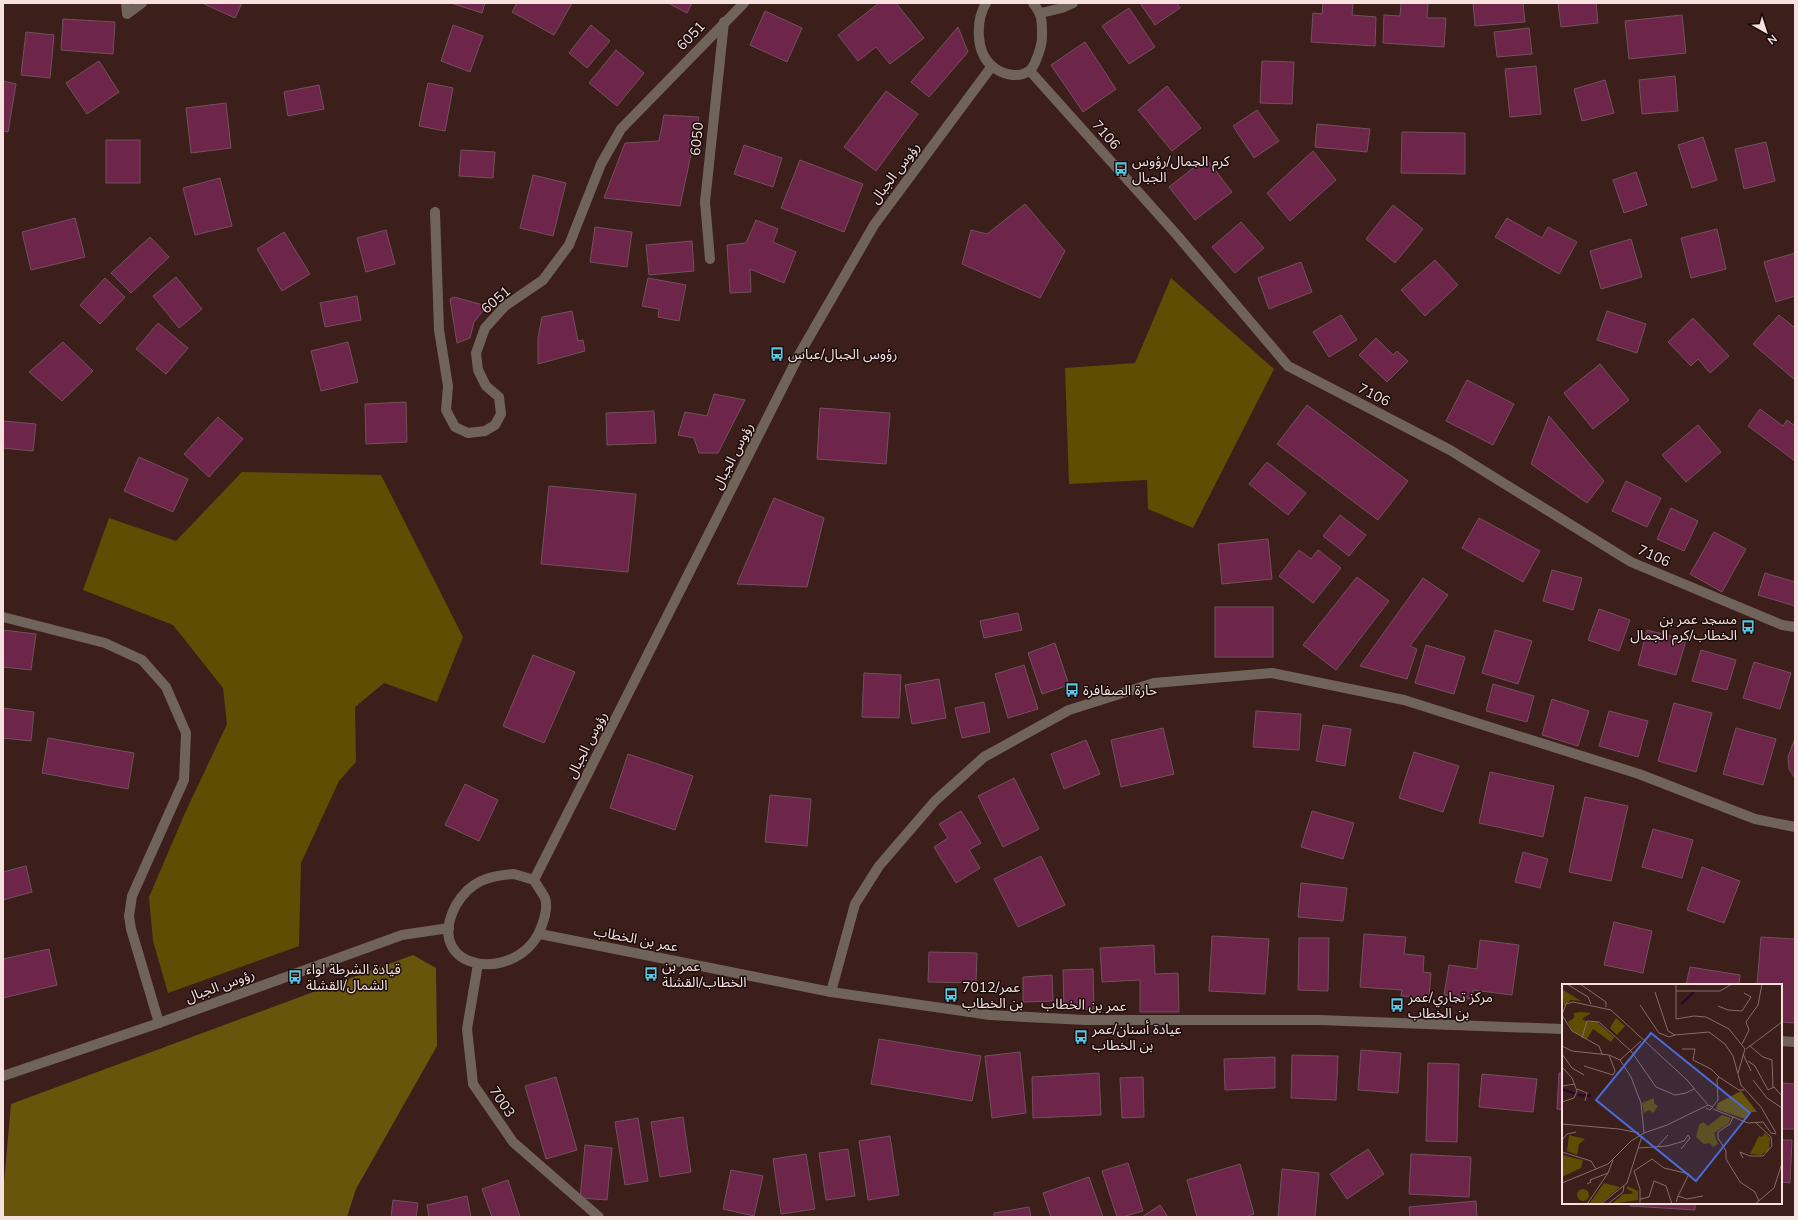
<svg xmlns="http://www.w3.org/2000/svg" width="1798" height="1220" viewBox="0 0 1798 1220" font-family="'Nunito Sans','Noto Sans Arabic',sans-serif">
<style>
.green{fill:#5e4d03}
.forest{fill:#67550c}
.building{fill:#6d2549;stroke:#72515e}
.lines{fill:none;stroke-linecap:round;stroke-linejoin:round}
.minor{stroke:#70645a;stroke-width:10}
.tertiary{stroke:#70645a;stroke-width:10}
.labels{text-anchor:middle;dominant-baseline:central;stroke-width:3;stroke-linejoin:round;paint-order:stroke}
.street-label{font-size:14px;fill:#f7e1de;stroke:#1a0c0b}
.poi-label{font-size:14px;fill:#f7e1de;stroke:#1a0c0b;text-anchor:start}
.inset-river{fill:none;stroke:#280431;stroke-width:2}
.inset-road{fill:none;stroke:#876c69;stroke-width:1}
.view{fill:#496bd9;fill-opacity:0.15;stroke:#496bd9;stroke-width:2}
.inset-edge{fill:none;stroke:#f7e1de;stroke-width:2}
</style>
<rect width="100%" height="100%" fill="#3c1e1b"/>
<g class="green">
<polygon points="1171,278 1274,369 1193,528 1148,509 1147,480 1069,484 1065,368 1135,363"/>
<polygon points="242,472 381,475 463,637 437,702 384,683 355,707 356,762 339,781 301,863 299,946 168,993 153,941 149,897 185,813 227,724 223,688 173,625 83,590 109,518 176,541"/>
</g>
<polygon class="forest" points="413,955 436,968 437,1046 356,1189 347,1217 3,1217 3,1193 11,1104"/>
<g class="building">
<polygon points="202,3 242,3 235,18"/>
<polygon points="451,3 485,3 482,13"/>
<polygon points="517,3 572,3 554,35 512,12"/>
<polygon points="668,3 692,3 687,13"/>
<polygon points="879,3 896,3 924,38 890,64 876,47 858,61 838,35"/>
<polygon points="1140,3 1177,3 1180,8 1155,25"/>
<polygon points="1323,3 1353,3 1352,15 1376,17 1375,46 1311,42 1313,13 1322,14"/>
<polygon points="1401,3 1428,3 1427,18 1446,18 1444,47 1383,43 1384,15 1400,16"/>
<polygon points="1473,3 1523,3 1525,22 1475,26"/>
<polygon points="1558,3 1596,3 1598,23 1561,27"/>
<polygon points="1129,8 1155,47 1129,64 1102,26"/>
<polygon points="765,11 802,28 787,62 750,45"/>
<polygon points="1682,15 1686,53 1629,59 1625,21"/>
<polygon points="63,19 115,22 113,54 61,50"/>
<polygon points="453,25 483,36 470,72 441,61"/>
<polygon points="591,25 610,41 587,68 569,53"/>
<polygon points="958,27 968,52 929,97 911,82"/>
<polygon points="1529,28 1532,54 1497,57 1494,32"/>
<polygon points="26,32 54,35 50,78 21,75"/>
<polygon points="1085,42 1116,89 1083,112 1051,65"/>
<polygon points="616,50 644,73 617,106 589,83"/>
<polygon points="99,61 119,92 87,114 66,83"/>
<polygon points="1262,61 1294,62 1292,104 1260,103"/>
<polygon points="1536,66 1541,114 1510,117 1505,69"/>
<polygon points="1675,76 1678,111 1642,114 1639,80"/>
<polygon points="1605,80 1614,113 1582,121 1574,89"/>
<polygon points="3,81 16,84 8,132 3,131"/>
<polygon points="428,83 453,88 445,131 419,126"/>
<polygon points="319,85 324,109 288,116 284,92"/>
<polygon points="1167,86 1201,128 1172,151 1138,110"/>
<polygon points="886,91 918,114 876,171 844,147"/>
<polygon points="226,103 231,148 191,153 186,108"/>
<polygon points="1257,110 1279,141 1254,158 1233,126"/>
<polygon points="664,115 699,117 680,206 604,198 625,143 659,141"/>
<polygon points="1317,124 1370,129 1367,152 1315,147"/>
<polygon points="1402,132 1465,133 1465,174 1401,173"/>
<polygon points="1703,137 1717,180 1692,188 1678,145"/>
<rect x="106" y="140" width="34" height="43"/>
<polygon points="1766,142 1775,181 1744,189 1735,149"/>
<polygon points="744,145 782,158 773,187 734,174"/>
<polygon points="461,150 495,152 493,178 459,176"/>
<polygon points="1313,151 1336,180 1290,221 1267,193"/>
<polygon points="1206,158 1232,192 1195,220 1169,187"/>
<polygon points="800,160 863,184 844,232 781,208"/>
<polygon points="1636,172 1647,205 1624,213 1613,180"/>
<polygon points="533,175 566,183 553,236 520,228"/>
<polygon points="220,178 232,226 195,235 183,188"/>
<polygon points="1025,204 1065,251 1040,298 962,264 971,230 987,234"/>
<polygon points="1393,205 1423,229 1395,263 1366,239"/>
<polygon points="75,218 85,257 31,270 22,232"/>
<polygon points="1507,218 1542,238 1548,227 1577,242 1559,274 1495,237"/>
<polygon points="756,220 778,229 773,242 796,252 784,283 750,269 751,292 730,293 727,245 746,243"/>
<polygon points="1241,222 1264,248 1235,273 1212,247"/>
<polygon points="595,227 632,232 627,267 590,262"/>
<polygon points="1717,229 1726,269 1691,278 1681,238"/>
<polygon points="386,230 395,264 366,272 357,238"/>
<polygon points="284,232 310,274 282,291 257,249"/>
<polygon points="150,237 169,257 131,293 111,273"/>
<polygon points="1631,239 1642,277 1601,289 1590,251"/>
<polygon points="692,241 694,271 649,275 646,245"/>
<polygon points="1795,253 1795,296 1776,302 1764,262"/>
<polygon points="1435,260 1458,285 1425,316 1401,290"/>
<polygon points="1301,262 1312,292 1269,309 1258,278"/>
<polygon points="176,277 202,309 179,328 153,296"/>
<polygon points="105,278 125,297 100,324 80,305"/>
<polygon points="648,278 686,285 679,321 658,317 659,309 642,306"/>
<polygon points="357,296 361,320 325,327 320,303"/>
<polygon points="454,297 487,306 474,322 470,338 457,343 450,299"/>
<polygon points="572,311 578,341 583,340 585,351 538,364 538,338 542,317"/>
<polygon points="1607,311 1646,324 1637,353 1597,340"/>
<polygon points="1341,315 1357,340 1329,357 1313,332"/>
<polygon points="1779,315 1795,328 1795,380 1753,344"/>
<polygon points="1693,318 1729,356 1710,373 1698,359 1691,366 1668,342"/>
<polygon points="158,323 188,348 166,374 136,349"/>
<polygon points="1376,338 1393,355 1397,351 1408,361 1387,382 1359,355"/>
<polygon points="63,342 93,371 62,401 29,372"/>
<polygon points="348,342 358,382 321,391 311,351"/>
<polygon points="1600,364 1629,400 1593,429 1564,393"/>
<polygon points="1467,380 1514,404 1493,445 1446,421"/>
<polygon points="714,394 745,400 718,453 699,453 694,438 678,435 685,412 707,416"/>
<polygon points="406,402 407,442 366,444 365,404"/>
<polygon points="1307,405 1408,481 1378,520 1277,444"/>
<polygon points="820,408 890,413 886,464 817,459"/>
<polygon points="1760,409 1783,426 1787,420 1795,426 1795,461 1748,426"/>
<polygon points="654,411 656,443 607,445 606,413"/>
<polygon points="1549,416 1604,481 1587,503 1531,464"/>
<polygon points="218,417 243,439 209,477 184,454"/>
<polygon points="3,421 36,424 33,451 3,448"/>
<polygon points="1698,425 1721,452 1686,482 1662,455"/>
<polygon points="139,457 188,479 173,512 124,491"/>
<polygon points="1267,462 1306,493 1288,515 1249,484"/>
<polygon points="1626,481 1661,498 1647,527 1612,511"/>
<polygon points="549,486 636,494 628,572 541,564"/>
<polygon points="774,498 824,518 807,587 737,584"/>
<polygon points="1671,508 1698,521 1684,551 1657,539"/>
<polygon points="1340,515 1366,535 1349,556 1323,536"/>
<polygon points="1479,518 1540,551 1523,582 1462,548"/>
<polygon points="1714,532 1746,549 1722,592 1690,574"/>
<polygon points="1268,539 1272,579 1222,584 1218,544"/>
<polygon points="1299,550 1311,559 1318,550 1341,568 1313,603 1279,576"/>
<polygon points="1552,570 1582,578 1573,610 1543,601"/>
<polygon points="1765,573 1795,582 1795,606 1758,595"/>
<polygon points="1357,577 1389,601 1336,670 1303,645"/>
<polygon points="1423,578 1448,595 1410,646 1417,649 1407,679 1360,666"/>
<rect x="1215" y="607" width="58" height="50"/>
<polygon points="1599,609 1630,620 1619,651 1588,640"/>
<polygon points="1018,613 1022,630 984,638 980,621"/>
<polygon points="3,630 36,634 31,670 3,667"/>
<polygon points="1495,630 1532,641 1518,684 1482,673"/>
<polygon points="1647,630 1686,640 1676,675 1638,665"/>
<polygon points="1055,643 1069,685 1042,694 1028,653"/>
<polygon points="1426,645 1465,657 1454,694 1415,683"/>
<polygon points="1701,650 1736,660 1727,690 1692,681"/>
<polygon points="533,655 575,672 544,743 503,726"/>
<polygon points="1754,662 1791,673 1780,709 1743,698"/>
<polygon points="1024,665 1038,709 1008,718 995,674"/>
<polygon points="864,673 901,675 899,718 862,717"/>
<polygon points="939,679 946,718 912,724 905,685"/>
<polygon points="1493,684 1534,696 1527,722 1486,711"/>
<polygon points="1552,699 1589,711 1578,746 1542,735"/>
<polygon points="984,702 990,732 962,738 955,708"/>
<polygon points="1674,703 1712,713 1696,772 1658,761"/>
<polygon points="3,708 34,712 31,741 3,738"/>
<polygon points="1256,711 1301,714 1299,750 1253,747"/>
<polygon points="1609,711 1648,721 1638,757 1599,746"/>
<polygon points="1323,725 1351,729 1345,766 1316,761"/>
<polygon points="1163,728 1174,774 1121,787 1111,740"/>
<polygon points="1736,728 1776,739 1763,785 1723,774"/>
<polygon points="48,738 134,753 128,789 42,773"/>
<polygon points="1795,738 1795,778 1789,769 1788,757"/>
<polygon points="1086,740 1100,774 1064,789 1051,754"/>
<polygon points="1414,752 1459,766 1443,812 1399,798"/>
<polygon points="628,754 693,776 675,830 610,808"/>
<polygon points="1490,772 1554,786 1543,837 1479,823"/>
<polygon points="1014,778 1039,829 1003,847 978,796"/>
<polygon points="465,784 498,800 479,841 445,825"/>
<polygon points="770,795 811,799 807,846 765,842"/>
<polygon points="1585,797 1628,806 1611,881 1569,872"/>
<polygon points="961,811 981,843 969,850 980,868 956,883 934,847 948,838 939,824"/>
<polygon points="1312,811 1354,823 1343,859 1301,847"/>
<polygon points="1653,829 1693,840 1682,878 1642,867"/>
<polygon points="1523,852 1548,859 1540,888 1515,882"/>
<polygon points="1041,856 1065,905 1018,927 994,879"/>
<polygon points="26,866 32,892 3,900 3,872"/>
<polygon points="1702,867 1740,881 1724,923 1687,910"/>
<polygon points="1301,883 1347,888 1343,921 1298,917"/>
<polygon points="1614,922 1652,931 1643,973 1604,965"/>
<polygon points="1364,934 1406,937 1404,954 1424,956 1423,972 1431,973 1429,998 1401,996 1402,990 1360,987"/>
<polygon points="1212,936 1269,939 1265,994 1209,991"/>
<polygon points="1761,937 1795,939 1795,1023 1781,1022 1781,985 1757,985"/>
<polygon points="1299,938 1329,938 1328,991 1298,990"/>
<polygon points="1480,940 1519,945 1512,995 1473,990 1472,999 1444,995 1449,965 1477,969"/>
<polygon points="1154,945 1155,974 1178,973 1179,1012 1140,1012 1140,980 1102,982 1100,948"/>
<polygon points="49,949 57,985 3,998 3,959"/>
<polygon points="929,952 977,953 976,983 928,982"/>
<polygon points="1690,967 1740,975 1739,985 1686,985"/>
<polygon points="1093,969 1094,1009 1064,1010 1063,970"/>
<polygon points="1052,975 1053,1001 1023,1002 1023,977"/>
<polygon points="879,1039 981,1056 972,1101 871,1084"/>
<polygon points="1361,1050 1401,1053 1398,1093 1358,1090"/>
<polygon points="1020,1052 1026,1113 992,1118 985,1056"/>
<polygon points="1292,1055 1338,1056 1336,1100 1291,1098"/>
<polygon points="1275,1057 1275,1088 1225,1090 1224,1059"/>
<polygon points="1428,1063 1459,1064 1457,1142 1426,1141"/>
<polygon points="1099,1073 1101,1115 1033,1118 1032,1077"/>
<polygon points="1559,1073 1563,1073 1563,1110 1557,1109"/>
<polygon points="1482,1074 1537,1079 1533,1112 1479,1107"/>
<polygon points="556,1077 577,1150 546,1159 525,1086"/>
<polygon points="1143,1077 1144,1117 1122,1118 1120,1078"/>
<polygon points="1781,1083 1795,1084 1795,1129 1781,1129"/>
<polygon points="683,1117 691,1172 660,1177 651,1122"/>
<polygon points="638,1118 648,1181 625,1185 615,1122"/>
<polygon points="890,1136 899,1195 868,1200 859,1141"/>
<polygon points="1781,1140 1792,1140 1790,1183 1781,1182"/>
<polygon points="585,1145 612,1148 607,1200 580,1198"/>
<polygon points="848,1149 855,1196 826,1200 819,1153"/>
<polygon points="1368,1149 1384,1174 1347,1199 1330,1174"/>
<polygon points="806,1154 815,1209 781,1214 773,1159"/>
<polygon points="1411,1154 1471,1157 1469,1197 1409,1194"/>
<polygon points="1128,1163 1143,1211 1122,1217 1117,1217 1102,1171"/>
<polygon points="1240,1164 1254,1214 1245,1217 1197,1217 1187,1180"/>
<polygon points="1282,1169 1319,1173 1315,1217 1278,1217"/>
<polygon points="731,1170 763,1176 754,1216 723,1209"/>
<polygon points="1089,1177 1103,1217 1051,1217 1043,1193"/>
<polygon points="508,1180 520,1217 492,1217 482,1189"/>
<polygon points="467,1196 471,1217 429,1217 427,1205"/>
<polygon points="393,1200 418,1203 416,1217 391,1217"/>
<polygon points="1476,1201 1477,1217 1410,1217 1409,1207"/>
<polygon points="1630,1203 1695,1203 1695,1210 1630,1206"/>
<polygon points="1160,1205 1168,1217 1142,1217"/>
<polygon points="1029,1207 1031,1217 994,1217 994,1213"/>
</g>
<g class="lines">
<g class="minor">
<polyline points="126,3 127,14 142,3"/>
<polyline points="1041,13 1062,8 1073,3"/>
<polyline points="1030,71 1176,234 1288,366 1450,450 1631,562 1782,625 1795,627"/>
<polyline points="435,212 439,330 448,386 446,410 455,427 468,433 485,431 495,425 501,414 499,397 486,386 478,370 476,353 485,328 505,306 543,280 569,245 601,164 621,129 744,3"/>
<polyline points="710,259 705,202 724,22"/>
<polyline points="3,617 105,643 142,660 166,687 186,733 184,780 132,896 129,916 131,929 159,1023"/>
<polyline points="540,934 831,992 990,1015 1085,1020 1319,1020 1563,1029"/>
<polyline points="478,964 467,1029 473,1084 513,1142 599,1217"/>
<polyline points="831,992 855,904 879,866 935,801 984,757 1069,710 1154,683 1272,673 1404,700 1639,774 1755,819 1795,827"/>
<polyline points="1781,1041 1795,1042"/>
</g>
<g class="tertiary">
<path d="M 986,3 C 976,20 975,52 992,66 C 1001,74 1018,79 1029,71 C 1034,68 1036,60 1038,55 C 1040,49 1042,44 1042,37 C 1042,23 1043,15 1033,3"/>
<path d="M 514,874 L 534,880 C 537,886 542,892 545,898 C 548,907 545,917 542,925 C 522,986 420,973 456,905 C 470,881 488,876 514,874 Z"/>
<polyline points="534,880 800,353 874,225 992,66"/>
<polyline points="3,1076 159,1023 402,935 449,928"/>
</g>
</g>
<defs>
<symbol id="bus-bare" viewBox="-9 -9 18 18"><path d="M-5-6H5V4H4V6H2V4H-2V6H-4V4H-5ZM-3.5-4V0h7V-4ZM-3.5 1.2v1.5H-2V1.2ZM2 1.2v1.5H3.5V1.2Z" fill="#5ac8e5" stroke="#1a0c0b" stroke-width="2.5" paint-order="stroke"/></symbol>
</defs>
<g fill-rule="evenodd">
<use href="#bus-bare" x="1111" y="159" width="20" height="20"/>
<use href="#bus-bare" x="767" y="344" width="20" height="20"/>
<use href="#bus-bare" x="1738" y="617" width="20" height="20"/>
<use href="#bus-bare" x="1062" y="680" width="20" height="20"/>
<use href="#bus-bare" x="641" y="964" width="20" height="20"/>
<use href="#bus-bare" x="285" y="967" width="20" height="20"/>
<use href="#bus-bare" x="941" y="985" width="20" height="20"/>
<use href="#bus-bare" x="1387" y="995" width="20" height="20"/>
<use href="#bus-bare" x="1071" y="1027" width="20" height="20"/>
</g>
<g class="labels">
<g class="street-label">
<text transform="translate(691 36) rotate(-46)">6051</text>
<text transform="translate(1106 135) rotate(48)">7106</text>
<text transform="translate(697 139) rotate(-84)">6050</text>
<text transform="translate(895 173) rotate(-53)">رؤوس الجبال</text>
<text transform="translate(496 300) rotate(-41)">6051</text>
<text transform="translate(1374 395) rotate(27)">7106</text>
<text transform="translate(733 456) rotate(-63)">رؤوس الجبال</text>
<text transform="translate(1654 556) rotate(24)">7106</text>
<text transform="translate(587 745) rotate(-63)">رؤوس الجبال</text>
<text transform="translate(636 939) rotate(11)">عمر بن الخطاب</text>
<text transform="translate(220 986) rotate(-20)">رؤوس الجبال</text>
<text transform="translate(1084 1005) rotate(2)">عمر بن الخطاب</text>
<text transform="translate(502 1102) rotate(56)">7003</text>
</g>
<g class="poi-label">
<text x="1132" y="161">كرم الجمال/رؤوس<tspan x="1132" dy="16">الجبال</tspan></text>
<text x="788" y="354">رؤوس الجبال/عباس</text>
<text x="1737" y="619" text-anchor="end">مسجد عمر بن<tspan x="1737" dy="16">الخطاب/كرم الجمال</tspan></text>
<text x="1083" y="690">حارة الصفافرة</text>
<text x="662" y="966">عمر بن<tspan x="662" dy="16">الخطاب/القشلة</tspan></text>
<text x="306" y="969">قيادة الشرطة لواء<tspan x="306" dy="16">الشمال/القشلة</tspan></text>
<text x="962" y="987">7012/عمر<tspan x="962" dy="16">بن الخطاب</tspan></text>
<text x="1408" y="997">مركز تجاري/عمر<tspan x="1408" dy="16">بن الخطاب</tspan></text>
<text x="1092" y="1029">عيادة أسنان/عمر<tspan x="1092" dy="16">بن الخطاب</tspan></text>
</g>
</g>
<g transform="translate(1562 984)">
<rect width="220" height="220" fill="#3c1e1b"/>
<path d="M 0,6 L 3,7 L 19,17 L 9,16 L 2,22 ZM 18,28 L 29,29 L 20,35 L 26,38 L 35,38 L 52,53 L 49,58 L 31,45 L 25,55 L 10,47 L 6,38 L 12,34 L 12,29 ZM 54,34 L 63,42 L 55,51 L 48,44 ZM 92,114 L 92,119 L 96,122 L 91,129 L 87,126 L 82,129 L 80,119 ZM 160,131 L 169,134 L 166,140 L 152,149 L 156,160 L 151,163 L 148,159 L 142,160 L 134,153 L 137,141 L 141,138 L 146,142 ZM 203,149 L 208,154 L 207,166 L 199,171 L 188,170 L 197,152 L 200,153 ZM 7,151 L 23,155 L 17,160 L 15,171 L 5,167 ZM 0,171 L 21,176 L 19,184 L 0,193 ZM 42,199 L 58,203 L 38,220 L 27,220 ZM 65,202 L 76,207 L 76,216 L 50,220 L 61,210 L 69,210 L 71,208 L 65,205 ZM15 211a6 6 0 1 1 12 0a6 6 0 1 1-12 0Z" fill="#5e4d03"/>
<path d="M 179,107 L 195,128 L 189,128 L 183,135 L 154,125 L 156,119 Z" fill="#67550c"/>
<path class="inset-river" d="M 119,20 L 132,8M 0,105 L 13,110M 16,111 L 29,112"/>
<path class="inset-road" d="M 5,0 L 26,13 L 29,20M 18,0 L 44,18 L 44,23M 114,0 L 114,35 L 132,32 L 144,33 L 167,45 L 183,65 L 176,89M 114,7 L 158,7 L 170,0M 93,8 L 106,47 L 113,51 L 147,48 L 163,60 L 171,72 L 179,101 L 199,123 L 214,149M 78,21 L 97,49 L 107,53 L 113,51M 156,22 L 166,26 L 180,27M 180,27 L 189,13 L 182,9M 0,31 L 4,20 L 11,18 L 49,26 L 125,96 L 146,121M 0,31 L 10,47 L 37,62 L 40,70M 20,54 L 25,37 L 37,38 L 69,67 L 94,103 L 113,111 L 124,109 L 132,105M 180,60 L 187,46 L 184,38 L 196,21 L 200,0M 0,62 L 10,67 L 47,71 L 58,76 L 69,93 L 79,119 L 82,149 L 69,157 L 46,180 L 0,199M 188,62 L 201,73 L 210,76 L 211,103M 120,65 L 133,65 L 131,76 L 149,85 L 157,93M 184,65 L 220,38M 0,70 L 10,84 L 22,91M 181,70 L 189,87M 58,76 L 79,57M 186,77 L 193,82 L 206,106 L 212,103 L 220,112M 22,82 L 51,91 L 53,87 L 47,71M 0,83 L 10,94 L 15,107 L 12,114 L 0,118M 191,96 L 205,114 L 220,124M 0,102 L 13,100M 15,105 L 25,109 L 23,117M 151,122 L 156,116 L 155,96 L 157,93 L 177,106 L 182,106M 151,125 L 186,139 L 201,138 L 209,149 L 214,150M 171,133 L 168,140 L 156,148 L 156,154 L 164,167 L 164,175 L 178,198 L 193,208 L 197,217M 0,140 L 57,145 L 77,149M 82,149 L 105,141 L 146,121 L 151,123 L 148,126 L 144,124M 0,156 L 5,150 L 14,148M 95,163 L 106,151M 76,164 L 105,162 L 122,157 L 126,151 L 128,154 L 119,165M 0,168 L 29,177 L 34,185M 181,174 L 178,168 L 188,172 L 201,172 L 210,162 L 209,153 L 193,138M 72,187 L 90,175 L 102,184 L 127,190 L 116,212M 72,187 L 78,205 L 78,220M 25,200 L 29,198 L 28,196 L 46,189M 78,215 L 87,213 L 92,197 L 104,202 L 110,220M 114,218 L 116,212 L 125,215 L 141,212M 47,219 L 61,208 L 62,202M 25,220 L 46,189 L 51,176M 39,220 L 65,199 L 80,152M 56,220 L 71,220M 193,220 L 212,204 L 220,179"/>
<path class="view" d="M 89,49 L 188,129 L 134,197 L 34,116 Z"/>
<rect width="220" height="220" class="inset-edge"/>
</g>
<rect width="1798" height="1220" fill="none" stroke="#f7e1de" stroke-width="8"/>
<g transform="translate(1766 32) rotate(141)" stroke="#1a0c0b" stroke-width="3" paint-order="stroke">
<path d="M0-3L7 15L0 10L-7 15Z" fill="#f7e1de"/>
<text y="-6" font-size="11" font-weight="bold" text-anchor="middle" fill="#f7e1de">N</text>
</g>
</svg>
